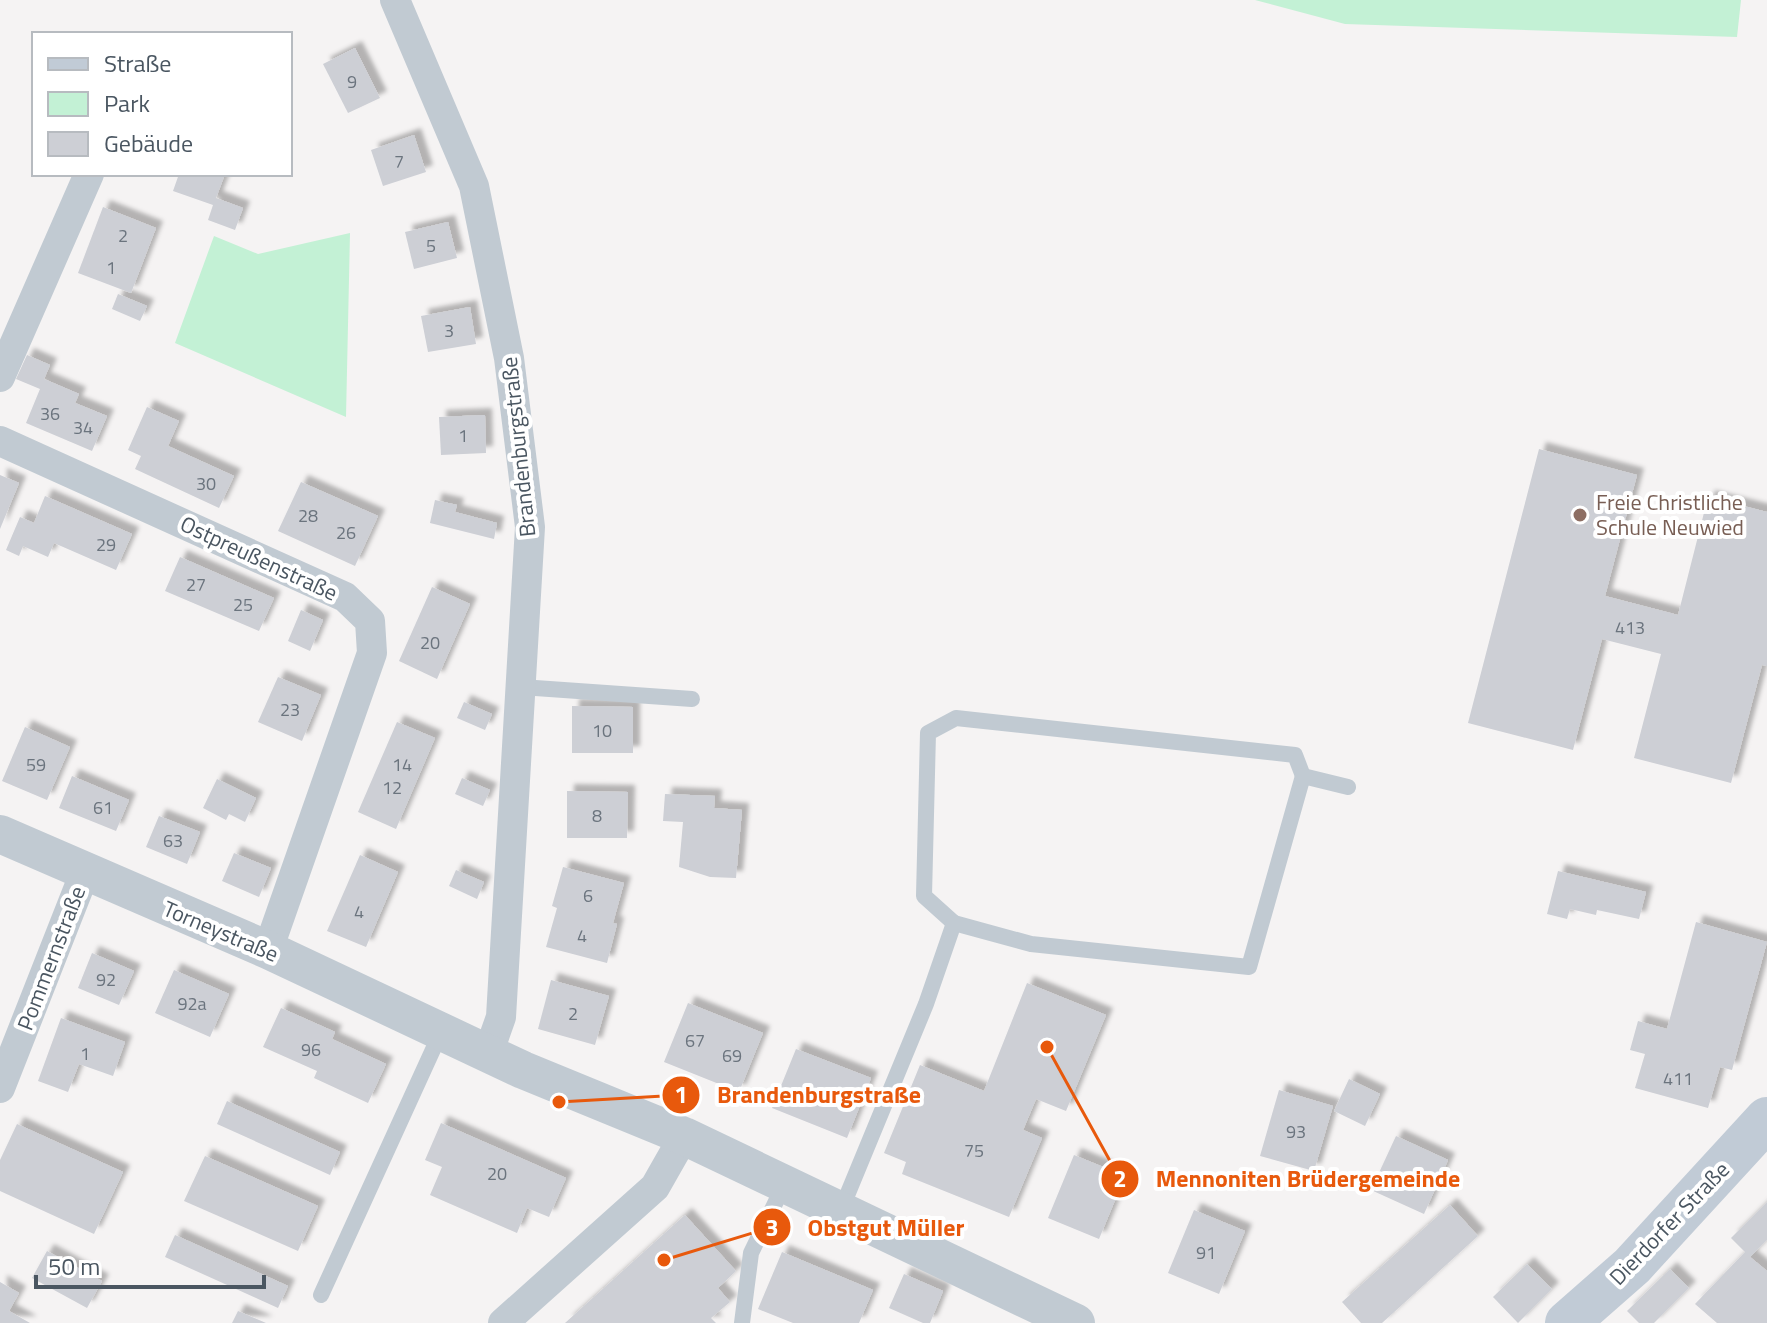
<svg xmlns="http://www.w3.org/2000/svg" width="1767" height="1323" viewBox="0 0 1767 1323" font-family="'Titillium Web',sans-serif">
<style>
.green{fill:#c3f1d5}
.building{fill:#cdcfd5;filter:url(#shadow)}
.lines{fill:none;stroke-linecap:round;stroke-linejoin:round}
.service{stroke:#c1cad2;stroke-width:16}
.minor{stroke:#c1cad2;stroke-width:30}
.tertiary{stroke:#c1cad2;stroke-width:38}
.secondary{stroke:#c1cbd6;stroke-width:44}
.education-dot{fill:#8d6e63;stroke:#fff;stroke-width:3}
.labels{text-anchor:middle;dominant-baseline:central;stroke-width:8;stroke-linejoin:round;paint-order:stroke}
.number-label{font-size:18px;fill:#6b747e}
.street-label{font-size:22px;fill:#4a5661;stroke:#fff}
.education-label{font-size:22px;fill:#785e54;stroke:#fff;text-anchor:start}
.leader{fill:none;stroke:#e8590c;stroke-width:3}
.callout-dot{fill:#e8590c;stroke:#fff;stroke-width:3}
.mark-label{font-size:24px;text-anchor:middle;font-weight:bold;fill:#fff}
.callout-label{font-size:24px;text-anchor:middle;font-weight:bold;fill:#e8590c;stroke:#fff;stroke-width:8;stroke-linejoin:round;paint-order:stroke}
</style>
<defs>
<filter id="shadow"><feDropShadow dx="7" dy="-7" stdDeviation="2" flood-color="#0004"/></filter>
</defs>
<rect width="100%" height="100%" fill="#f5f3f3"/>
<g class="green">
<polygon points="1255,0 1741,0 1737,37 1345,24"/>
<polygon points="350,233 346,417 175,343 214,236 258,254"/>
</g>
<g class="building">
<polygon points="355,48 380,98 348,113 323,64"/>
<polygon points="414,135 426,172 383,186 371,150"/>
<polygon points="179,174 225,174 216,198 243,208 235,230 208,220 213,205 173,191"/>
<polygon points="103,207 156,228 131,293 78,273"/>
<polygon points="448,222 457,258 414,269 405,232"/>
<polygon points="118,294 147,306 140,321 112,309"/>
<polygon points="470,307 476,344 428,352 421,316"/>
<polygon points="27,355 50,365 44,379 79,394 75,403 107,416 92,451 26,423 40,389 16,379"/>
<polygon points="147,407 179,421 168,446 234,476 219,508 135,469 141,456 128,450"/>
<polygon points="485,415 486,453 441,455 439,417"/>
<polygon points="1539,449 1637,475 1605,596 1678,615 1708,497 1767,512 1767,666 1762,665 1731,783 1634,758 1661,654 1602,639 1573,750 1468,723"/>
<polygon points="0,475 19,483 0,529"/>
<polygon points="301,482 378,516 355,566 278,531"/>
<polygon points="45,496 132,534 116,570 54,543 48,557 23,546 19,556 6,550 20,517 34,523"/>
<polygon points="435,500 457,505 455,512 497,523 494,539 430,523"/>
<polygon points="180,557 274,598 259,631 165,591"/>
<polygon points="432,587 470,604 437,679 399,661"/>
<polygon points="301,610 323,620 310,651 288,641"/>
<polygon points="278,677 321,695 302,741 258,722"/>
<polygon points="464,702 492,714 485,730 457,718"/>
<polygon points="572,706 633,707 633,753 572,753"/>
<polygon points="397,722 435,738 396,829 358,812"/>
<polygon points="25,727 70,747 47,800 2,781"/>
<polygon points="72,776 129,800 116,831 59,808"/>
<polygon points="462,778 490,790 483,806 455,794"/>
<polygon points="217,779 256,798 245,822 229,814 226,820 203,808"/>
<polygon points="567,791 628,792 627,838 567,838"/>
<polygon points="665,794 715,796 714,808 742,810 736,878 710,877 679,867 683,822 663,821"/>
<polygon points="159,816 200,832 187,864 146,847"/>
<polygon points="234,853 271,868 259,897 222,881"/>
<polygon points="360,855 398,872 366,947 327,931"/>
<polygon points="563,867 624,883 613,923 617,924 607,963 546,947 557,908 552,906"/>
<polygon points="456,870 484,882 477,899 449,886"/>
<polygon points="1558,871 1646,892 1639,919 1597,910 1596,915 1570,909 1567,919 1547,914"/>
<polygon points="1696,922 1767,942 1732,1070 1720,1067 1708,1108 1635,1088 1645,1054 1630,1050 1638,1021 1667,1029"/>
<polygon points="92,953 134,971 119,1005 78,988"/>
<polygon points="174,970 229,994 210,1037 155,1013"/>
<polygon points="551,980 609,996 595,1045 538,1029"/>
<polygon points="1027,983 1106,1015 1066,1111 1036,1099 1023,1130 1042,1138 1009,1217 902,1174 906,1162 884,1153 920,1065 984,1091"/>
<polygon points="688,1003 763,1033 739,1092 664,1062"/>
<polygon points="281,1008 335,1032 332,1039 386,1064 368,1103 314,1078 317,1071 263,1047"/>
<polygon points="61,1018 125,1042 113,1076 79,1064 68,1092 38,1081"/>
<polygon points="796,1049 871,1078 847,1138 772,1108"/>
<polygon points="1349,1079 1380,1094 1365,1126 1334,1111"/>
<polygon points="1279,1090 1333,1106 1314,1171 1260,1156"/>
<polygon points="227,1101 340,1152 330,1175 217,1124"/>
<polygon points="441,1123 566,1178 549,1217 527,1208 517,1233 430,1195 442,1167 425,1160"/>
<polygon points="17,1124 123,1172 94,1234 0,1191 0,1160"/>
<polygon points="1396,1136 1448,1160 1424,1214 1371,1190"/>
<polygon points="1074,1155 1125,1176 1099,1239 1048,1218"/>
<polygon points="205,1156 318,1206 298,1251 184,1201"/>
<polygon points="1767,1202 1767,1240 1750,1257 1767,1271 1767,1323 1717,1323 1695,1304 1745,1252 1731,1238"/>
<polygon points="1450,1205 1478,1236 1382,1323 1361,1323 1342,1302"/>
<polygon points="1194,1210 1245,1231 1219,1294 1168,1273"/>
<polygon points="685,1215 736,1271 718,1288 730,1302 711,1318 716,1323 565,1323"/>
<polygon points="175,1235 288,1286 278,1308 165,1257"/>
<polygon points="47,1251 102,1281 87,1308 32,1278"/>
<polygon points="782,1252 873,1290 859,1323 793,1323 758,1309"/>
<polygon points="1527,1264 1552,1289 1518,1323 1493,1297"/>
<polygon points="1670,1269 1689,1288 1654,1323 1639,1323 1627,1311"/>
<polygon points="904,1274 943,1291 930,1323 923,1323 889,1308"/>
<polygon points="0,1282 19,1293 9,1311 30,1323 0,1323"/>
<polygon points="238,1311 266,1323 232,1323"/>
</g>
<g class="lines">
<g class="service">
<polyline points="521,687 692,699"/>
<polyline points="954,923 924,896 928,733 956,718 1295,755 1303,776"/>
<polyline points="841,1210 926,1004 954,923 1031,944 1249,967 1303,776 1348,787"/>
<polyline points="321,1295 441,1032"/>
<polyline points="742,1323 751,1253 784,1185"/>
</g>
<g class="minor">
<polyline points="395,0 474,186 509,358 530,527 501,1017 488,1054"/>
<polyline points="0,377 89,174"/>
<polyline points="0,441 345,597 370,621 372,653 268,950"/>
<polyline points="0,1088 85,872"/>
<polyline points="503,1323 655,1187 684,1136"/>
</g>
<polyline class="tertiary" points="0,834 268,950 523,1070 684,1136 1076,1323"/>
<polyline class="secondary" points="1567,1323 1632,1266 1767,1119"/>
</g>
<circle class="education-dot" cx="1580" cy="515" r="8"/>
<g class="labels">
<g class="number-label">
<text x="352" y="81">9</text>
<text x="399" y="161">7</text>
<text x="123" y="235">2</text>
<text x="431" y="245">5</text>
<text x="111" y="267">1</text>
<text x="449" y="330">3</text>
<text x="50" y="413">36</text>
<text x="83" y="427">34</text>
<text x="463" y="435">1</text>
<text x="206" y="483">30</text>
<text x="308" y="515">28</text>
<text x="346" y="532">26</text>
<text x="106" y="544">29</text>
<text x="196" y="584">27</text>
<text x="243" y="604">25</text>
<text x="1630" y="627">413</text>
<text x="430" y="642">20</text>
<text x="290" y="709">23</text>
<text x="602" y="730">10</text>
<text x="36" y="764">59</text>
<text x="402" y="764">14</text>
<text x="392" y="787">12</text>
<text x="103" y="807">61</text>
<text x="597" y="815">8</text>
<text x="173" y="840">63</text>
<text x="588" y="895">6</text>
<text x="359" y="911">4</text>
<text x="582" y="935">4</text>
<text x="106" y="979">92</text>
<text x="192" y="1003">92a</text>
<text x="573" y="1013">2</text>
<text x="695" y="1040">67</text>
<text x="311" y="1049">96</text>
<text x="85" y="1053">1</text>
<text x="732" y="1055">69</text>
<text x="1678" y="1078">411</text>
<text x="1296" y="1131">93</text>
<text x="974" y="1150">75</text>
<text x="497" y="1173">20</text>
<text x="1206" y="1252">91</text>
</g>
<g class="street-label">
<text transform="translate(518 447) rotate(-96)">Brandenburgstraße</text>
<text transform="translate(259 558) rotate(25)">Ostpreußenstraße</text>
<text transform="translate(221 931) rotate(23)">Torneystraße</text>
<text transform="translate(51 958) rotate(-69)">Pommernstraße</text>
<text transform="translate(1669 1223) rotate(-46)">Dierdorfer Straße</text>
</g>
<g class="education-label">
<text x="1596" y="502">Freie Christliche<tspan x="1596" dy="25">Schule Neuwied</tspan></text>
</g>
</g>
<path class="leader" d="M559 1102L681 1095M1047 1047L1120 1179M664 1260L772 1227"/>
<g class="callout-dot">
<circle cx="559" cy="1102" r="8"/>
<circle cx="1047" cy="1047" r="8"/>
<circle cx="664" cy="1260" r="8"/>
<circle cx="681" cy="1095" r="20"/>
<circle cx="1120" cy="1179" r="20"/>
<circle cx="772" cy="1227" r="20"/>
</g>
<g class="mark-label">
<text x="681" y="1103">1</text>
<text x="1120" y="1187">2</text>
<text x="772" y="1236">3</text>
</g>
<g class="callout-label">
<text x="819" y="1103">Brandenburgstraße</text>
<text x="1308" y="1187">Mennoniten Brüdergemeinde</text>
<text x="886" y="1236">Obstgut Müller</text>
</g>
<rect x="32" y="32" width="260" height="144" fill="#ffffff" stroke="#b7bbc0" stroke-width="2"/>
<rect x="48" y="58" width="40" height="12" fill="#c1cbd6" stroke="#b7bbc0" stroke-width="2"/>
<text x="104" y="72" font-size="24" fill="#4a5661">Straße</text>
<rect x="48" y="92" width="40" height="24" fill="#c3f1d5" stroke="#b7bbc0" stroke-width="2"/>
<text x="104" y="112" font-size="24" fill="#4a5661">Park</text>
<rect x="48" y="132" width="40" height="24" fill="#cdcfd5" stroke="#b7bbc0" stroke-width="2"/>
<text x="104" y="152" font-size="24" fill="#4a5661">Gebäude</text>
<path d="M36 1275v12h228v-12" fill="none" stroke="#4a5661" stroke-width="4"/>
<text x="48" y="1275" font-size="24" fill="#4a5661" stroke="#ffffff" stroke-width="6" paint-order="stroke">50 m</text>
</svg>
